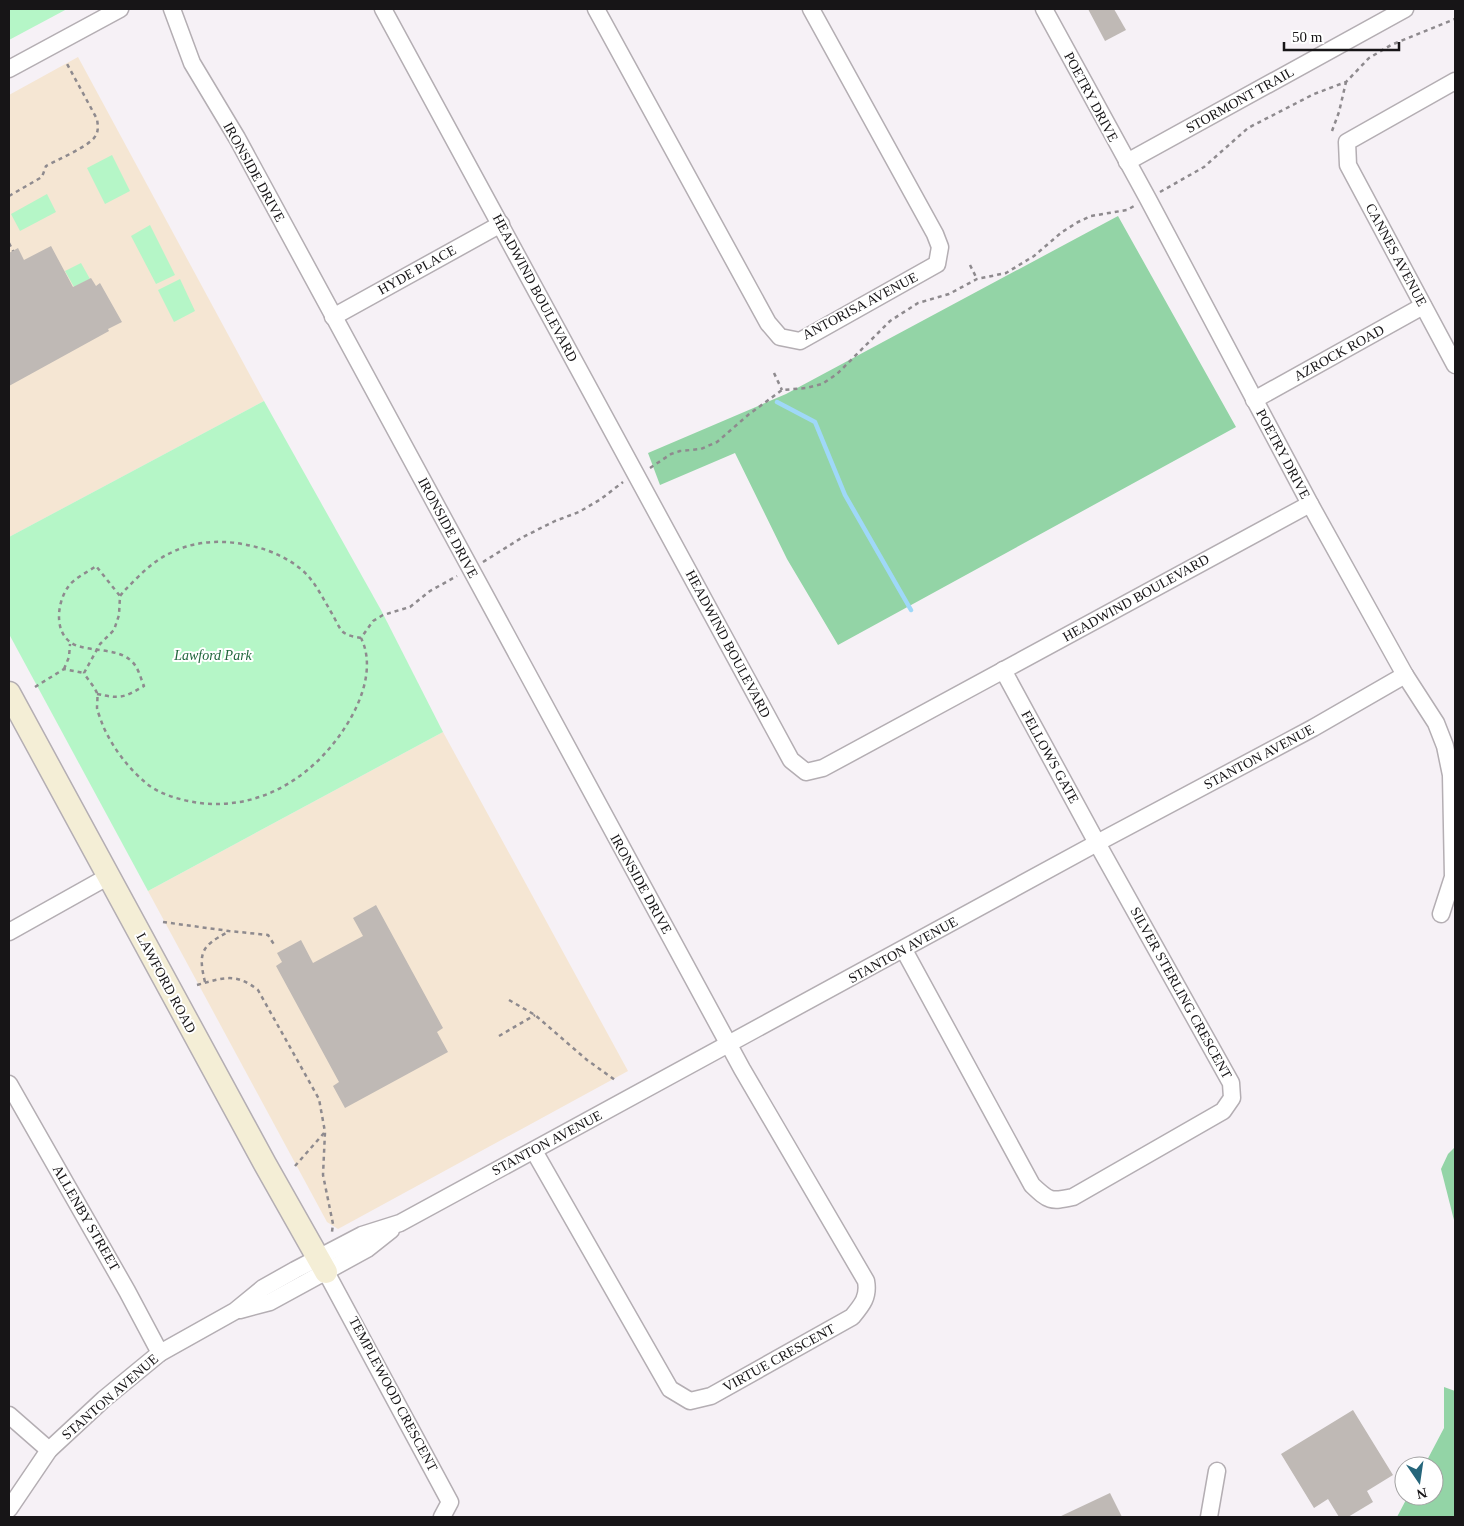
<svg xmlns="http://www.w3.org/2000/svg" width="1464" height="1526" viewBox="0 0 1464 1526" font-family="Georgia,serif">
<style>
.education{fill:#f5e6d3}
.green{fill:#b5f6c7}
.forest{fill:#93d4a6}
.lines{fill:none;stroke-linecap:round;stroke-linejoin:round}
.stream{stroke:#9fd8f8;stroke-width:4.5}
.building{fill:#bfb9b5}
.street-casing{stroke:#b4aeb3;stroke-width:19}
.secondary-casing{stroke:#b4aeb3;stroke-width:25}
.path{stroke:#8e8a8e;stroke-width:2.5;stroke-dasharray:4 4;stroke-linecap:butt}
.street{stroke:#fff;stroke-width:16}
.secondary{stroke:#f4eed6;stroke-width:22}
.labels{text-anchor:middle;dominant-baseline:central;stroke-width:4;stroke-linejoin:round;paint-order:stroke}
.street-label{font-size:14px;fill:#171517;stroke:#fff}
.park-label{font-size:14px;font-style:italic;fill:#20653b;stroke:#fff}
</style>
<rect width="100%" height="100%" fill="#f6f1f6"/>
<g class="education">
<polygon points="78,57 264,401 9,537 9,95"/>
<polygon points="443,732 628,1071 338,1229 327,1222 148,891"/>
</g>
<g class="green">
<polygon points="9,9 67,9 9,40"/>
<polygon points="112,155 130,191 105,204 87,168"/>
<polygon points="47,194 56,212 20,231 11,214"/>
<polygon points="150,225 175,275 156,284 131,236"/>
<polygon points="81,263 90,279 74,287 65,271"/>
<polygon points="180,279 195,311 174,322 158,290"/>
<polygon points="264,401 381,610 443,732 148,891 9,634 9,537"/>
</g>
<g class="forest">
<polygon points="1118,216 1236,427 838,645 787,559 735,453 660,485 648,453 786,394"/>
<polygon points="1455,1147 1455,1224 1441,1169 1448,1154"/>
<polygon points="1444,1387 1455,1391 1455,1517 1397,1517 1408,1496 1434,1496 1434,1466 1424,1466 1444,1428"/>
</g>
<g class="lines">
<polyline class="stream" points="777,402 815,422 845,495 911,610"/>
</g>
<g class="building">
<polygon points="1088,9 1114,9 1126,30 1105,41"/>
<polygon points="51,246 73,287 91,278 96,286 100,283 122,322 108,329 109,331 9,386 9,253 18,248 24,260"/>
<polygon points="376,905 443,1028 437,1032 448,1052 345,1108 333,1086 339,1082 276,966 282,962 277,953 301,940 313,963 363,936 353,918"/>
<polygon points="1353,1410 1393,1475 1367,1491 1373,1502 1348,1517 1339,1517 1328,1499 1314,1508 1281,1454"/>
<polygon points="1110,1493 1122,1517 1059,1517"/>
</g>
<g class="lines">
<defs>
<g id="street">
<path d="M 172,9 L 192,63 L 237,138 L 742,1069 L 866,1281 C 869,1297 862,1305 852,1317 L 711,1396 L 690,1401 L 670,1389 L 534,1151"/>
<polyline points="383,9 791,760 806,772 823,768 1310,504"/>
<polyline points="596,9 768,323 780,337 800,341 937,264 940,247 935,234 811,9"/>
<polyline points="1044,9 1148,199 1310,504 1405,675 1436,723 1445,746 1451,775 1453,877 1441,914"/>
<polyline points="9,69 120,9"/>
<polyline points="1455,81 1347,142 1348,165 1455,365"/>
<polyline points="1127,162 1405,9"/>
<polyline points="333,317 501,224"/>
<polyline points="1254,400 1423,306"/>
<polyline points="9,932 109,876"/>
<path d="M 904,950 L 1032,1185 C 1049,1201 1050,1202 1073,1197 L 1223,1111 L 1232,1098 L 1231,1083 L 1097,843 L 1003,670"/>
<polyline points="9,1084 127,1291 160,1353"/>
<polyline points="326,1272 450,1502 442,1517"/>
<polyline points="240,1310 270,1302 367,1249 391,1230"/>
<polyline points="9,1415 49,1450"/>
<polyline points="9,1509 49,1450 104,1399 160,1353 235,1311 263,1288 295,1270 362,1235 400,1223 1097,843 1313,728 1405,675"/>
<polyline points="1209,1517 1217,1471"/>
</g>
<polyline id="secondary" points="9,693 265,1164 326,1272"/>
</defs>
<use href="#street" class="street-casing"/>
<use href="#secondary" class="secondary-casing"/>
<g class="path">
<polyline points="1332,131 1339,112 1346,82"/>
<polyline points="1160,192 1204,167 1248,128 1314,94 1346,82 1369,58 1391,45 1455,19"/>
<path d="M 9,196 L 42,177 L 46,166 C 57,160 87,147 94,138 C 99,132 98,126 97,119 L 66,62"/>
<polyline points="9,243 13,251"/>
<polyline points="970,265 977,279"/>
<polyline points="774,373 782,390"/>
<polyline points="650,468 671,454 680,451 701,449 717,442 748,415 782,390 806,388 822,384 837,374 890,321 918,303 949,294 977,279 1006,273 1034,256 1062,232 1078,222 1091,216 1127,210 1134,206"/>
<polyline points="483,562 523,537 555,521 579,512 601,499 623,482"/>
<path d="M 361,638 C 355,637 348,636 343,632 C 338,627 335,618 331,612 C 324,600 318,588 309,577 C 297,563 277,553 260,548 C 224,538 190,539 158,560 C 145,569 134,581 124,591 L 120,596 L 119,615 L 114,630 L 100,644 L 84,673 C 88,680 94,686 97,693 C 98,697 97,703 97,708 C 98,713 101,720 103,726 C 113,748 128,768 146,783 C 160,795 181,800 199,803 C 266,811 322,771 353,714 C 365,691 373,662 361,638 L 373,621 L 383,615 L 410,607 L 430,591 L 457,576"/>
<polyline points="64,669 69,657 70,644"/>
<polyline points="35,687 64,669 84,673"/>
<path d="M 97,694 C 121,699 123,698 144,686 C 140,677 138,665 129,659 C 116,649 93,651 78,646 C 53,638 56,604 68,587 C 74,578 88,572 96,566 L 120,596"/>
<polyline points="163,922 229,931 268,935 275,946"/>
<path d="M 205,982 C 198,953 201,946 228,932"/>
<path d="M 197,985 C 223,978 235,972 258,990 L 319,1099 L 325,1132 L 323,1175 L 333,1224 L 332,1232"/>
<polyline points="509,1000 535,1015 587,1060 615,1080"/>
<polyline points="499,1036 535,1015"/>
<polyline points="295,1166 324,1133"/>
</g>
<use href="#street" class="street"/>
<use href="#secondary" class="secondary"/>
</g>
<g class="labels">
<g class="street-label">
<text transform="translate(1091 97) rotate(62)">POETRY DRIVE</text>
<text transform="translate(1240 100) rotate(-29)">STORMONT TRAIL</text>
<text transform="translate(254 172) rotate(61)">IRONSIDE DRIVE</text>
<text transform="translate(1396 255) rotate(62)">CANNES AVENUE</text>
<text transform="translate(417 270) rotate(-29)">HYDE PLACE</text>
<text transform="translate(535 288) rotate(62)">HEADWIND BOULEVARD</text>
<text transform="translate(860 306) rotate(-28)">ANTORISA AVENUE</text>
<text transform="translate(1339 353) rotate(-29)">AZROCK ROAD</text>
<text transform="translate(1283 454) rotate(62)">POETRY DRIVE</text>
<text transform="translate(448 528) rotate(62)">IRONSIDE DRIVE</text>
<text transform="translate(1136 598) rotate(-29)">HEADWIND BOULEVARD</text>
<text transform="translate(728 644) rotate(62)">HEADWIND BOULEVARD</text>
<text transform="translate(1050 757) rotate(61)">FELLOWS GATE</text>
<text transform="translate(1259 757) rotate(-28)">STANTON AVENUE</text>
<text transform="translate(641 884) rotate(61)">IRONSIDE DRIVE</text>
<text transform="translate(903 950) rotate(-29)">STANTON AVENUE</text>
<text transform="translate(166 983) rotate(62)">LAWFORD ROAD</text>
<text transform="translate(1181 993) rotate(61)">SILVER STERLING CRESCENT</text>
<text transform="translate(547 1143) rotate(-28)">STANTON AVENUE</text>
<text transform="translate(86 1218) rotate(60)">ALLENBY STREET</text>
<text transform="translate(779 1358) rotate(-29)">VIRTUE CRESCENT</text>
<text transform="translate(393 1394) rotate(62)">TEMPLEWOOD CRESCENT</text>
<text transform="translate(110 1397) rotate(-41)">STANTON AVENUE</text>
</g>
<g class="park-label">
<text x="213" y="655">Lawford Park</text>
</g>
</g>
<rect width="1464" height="1526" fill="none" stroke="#171517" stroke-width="20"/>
<g transform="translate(1419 1481) rotate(167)"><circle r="24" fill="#ffffff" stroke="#a2a1a2"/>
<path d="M0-4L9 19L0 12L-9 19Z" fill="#26667b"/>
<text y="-8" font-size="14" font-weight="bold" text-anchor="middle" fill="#171517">N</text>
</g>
<path d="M1284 42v8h115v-8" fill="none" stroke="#171517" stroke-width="2.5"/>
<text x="1292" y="42" font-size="15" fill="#171517" stroke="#ffffff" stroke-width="4" paint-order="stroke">50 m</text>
</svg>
